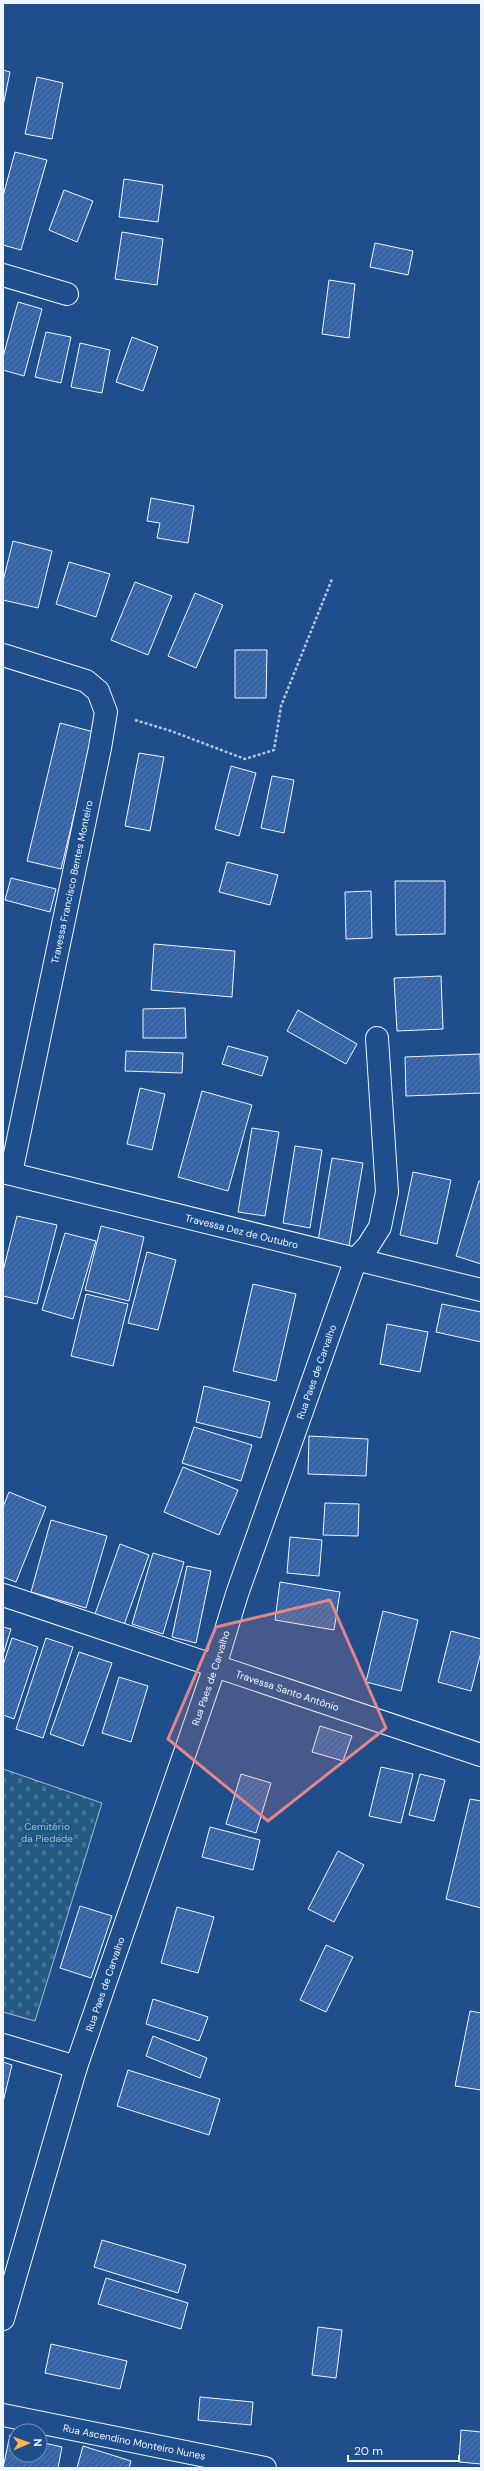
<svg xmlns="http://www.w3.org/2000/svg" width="484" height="2471" viewBox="0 0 484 2471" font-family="'DM Sans',sans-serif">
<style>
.cemetery{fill:url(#cemetery-stones);stroke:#a8bbd7}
.building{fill:url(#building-hatch);stroke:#f2f6ff}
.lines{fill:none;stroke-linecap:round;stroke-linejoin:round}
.street-casing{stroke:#f2f6ff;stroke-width:24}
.path{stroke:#b3c4dc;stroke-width:2.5;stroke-dasharray:3 2;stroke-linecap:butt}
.street{stroke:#1f4e8c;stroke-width:22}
.marked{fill:#e38589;fill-opacity:0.2;stroke:#e38589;stroke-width:3;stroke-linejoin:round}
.labels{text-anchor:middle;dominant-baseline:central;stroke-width:3;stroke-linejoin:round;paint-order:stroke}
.street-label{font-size:10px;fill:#f2f6ff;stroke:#1f4e8c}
.park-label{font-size:10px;fill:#97c8a6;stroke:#1f4e8c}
</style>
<defs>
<pattern id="cemetery-stones" width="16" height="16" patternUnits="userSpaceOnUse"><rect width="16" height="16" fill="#245a82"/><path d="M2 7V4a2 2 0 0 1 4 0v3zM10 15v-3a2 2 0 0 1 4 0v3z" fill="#447295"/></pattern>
<pattern id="building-hatch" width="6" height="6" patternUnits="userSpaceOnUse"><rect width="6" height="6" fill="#3563a3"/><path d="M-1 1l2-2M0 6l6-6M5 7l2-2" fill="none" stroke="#537ab1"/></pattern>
</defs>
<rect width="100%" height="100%" fill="#1f4e8c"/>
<polygon class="cemetery" points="3,1769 102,1803 35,2021 3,2012"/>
<g class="building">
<polygon points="3,70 10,72 3,106"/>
<polygon points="37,77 63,83 52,139 25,134"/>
<polygon points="15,152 47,160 21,250 3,245 3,196"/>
<polygon points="124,179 163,185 158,222 119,217"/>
<polygon points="64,190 93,201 77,242 49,230"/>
<polygon points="122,232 163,239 157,285 115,279"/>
<polygon points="375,243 413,251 408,275 370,267"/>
<polygon points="329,280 355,284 349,338 322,334"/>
<polygon points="18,302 42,309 24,376 3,370 3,357"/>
<polygon points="46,332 71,337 61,383 35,377"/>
<polygon points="132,337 158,347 143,391 116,382"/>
<polygon points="80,343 110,350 102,393 71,387"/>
<polygon points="151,498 194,506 188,543 157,538 160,523 147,521"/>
<polygon points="13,541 52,551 38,608 3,600 3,581"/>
<polygon points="69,562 110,574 96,617 56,604"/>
<polygon points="135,582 172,596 148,655 111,640"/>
<polygon points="195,593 223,605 196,668 168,656"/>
<polygon points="235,650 267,650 266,698 235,698"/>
<polygon points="60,723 94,732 61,869 27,861"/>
<polygon points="139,753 164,757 150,831 125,826"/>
<polygon points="231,766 256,773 239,836 215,829"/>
<polygon points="272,776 294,780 284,833 261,828"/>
<polygon points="227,862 278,875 270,905 219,892"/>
<polygon points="11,878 56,889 50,912 5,900"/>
<polygon points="395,881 445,881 445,934 396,935"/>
<polygon points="371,891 372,938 346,939 345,892"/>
<polygon points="154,944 235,951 232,997 151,990"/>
<polygon points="441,976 443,1029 397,1031 394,978"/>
<polygon points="185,1008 186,1038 143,1038 143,1009"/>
<polygon points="298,1010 357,1044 346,1064 287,1031"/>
<polygon points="228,1046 268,1057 262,1076 222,1064"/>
<polygon points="126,1051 183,1053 182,1073 125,1071"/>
<polygon points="480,1054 481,1093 406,1096 405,1057"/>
<polygon points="140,1088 165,1094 152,1150 127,1144"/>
<polygon points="202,1091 252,1105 228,1191 178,1177"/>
<polygon points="252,1128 279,1132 265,1216 238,1212"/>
<polygon points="295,1146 322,1150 310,1228 283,1223"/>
<polygon points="332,1158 363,1163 349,1246 318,1241"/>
<polygon points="413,1172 451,1180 437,1244 400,1235"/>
<polygon points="479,1181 481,1181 481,1264 456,1256"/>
<polygon points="17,1216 57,1225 37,1304 3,1296 3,1271"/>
<polygon points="101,1226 144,1237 129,1301 85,1290"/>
<polygon points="65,1233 96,1241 73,1319 42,1310"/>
<polygon points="147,1252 176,1260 158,1330 128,1323"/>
<polygon points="253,1284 296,1294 276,1381 233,1371"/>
<polygon points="86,1294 128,1304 113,1366 71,1356"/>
<polygon points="442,1304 481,1312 481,1342 436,1332"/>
<polygon points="387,1324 428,1332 420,1372 380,1364"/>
<polygon points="204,1386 270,1402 261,1438 196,1422"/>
<polygon points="194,1427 252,1445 241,1481 182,1463"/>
<polygon points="309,1436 368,1439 366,1476 308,1474"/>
<polygon points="183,1467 238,1490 219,1535 164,1512"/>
<polygon points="9,1492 46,1507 16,1582 3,1577 3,1507"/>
<polygon points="325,1503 359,1504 358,1536 323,1535"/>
<polygon points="51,1520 107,1536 86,1608 31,1592"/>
<polygon points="290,1537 322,1540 319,1576 287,1573"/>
<polygon points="120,1544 149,1555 124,1625 95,1614"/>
<polygon points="153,1553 184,1562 163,1634 132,1624"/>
<polygon points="187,1566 211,1571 196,1643 172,1637"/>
<polygon points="280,1582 340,1592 334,1630 275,1620"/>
<polygon points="383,1611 418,1620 401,1691 366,1682"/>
<polygon points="3,1627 11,1629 3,1655"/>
<polygon points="451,1631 481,1639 481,1652 471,1691 438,1682"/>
<polygon points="12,1638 38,1647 14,1719 3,1715 3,1665"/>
<polygon points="46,1638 73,1647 43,1738 16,1729"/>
<polygon points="79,1652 112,1663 83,1746 50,1734"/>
<polygon points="119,1677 148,1686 131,1742 102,1733"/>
<polygon points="320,1726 352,1736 343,1761 312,1752"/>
<polygon points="381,1767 413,1774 401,1823 369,1816"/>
<polygon points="241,1774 271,1783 256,1833 226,1824"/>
<polygon points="420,1774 445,1780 434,1821 409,1815"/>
<polygon points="470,1799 481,1801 481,1908 446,1899"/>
<polygon points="210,1827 260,1840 253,1870 202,1857"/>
<polygon points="338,1851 364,1865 334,1922 308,1909"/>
<polygon points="80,1906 112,1916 91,1978 60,1968"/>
<polygon points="177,1907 214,1917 198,1973 161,1963"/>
<polygon points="326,1945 353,1957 326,2012 300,2000"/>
<polygon points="153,1999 208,2017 199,2041 146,2024"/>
<polygon points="470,2011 481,2013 481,2090 455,2086"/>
<polygon points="153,2036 207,2058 200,2078 146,2056"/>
<polygon points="3,2062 12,2065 3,2102"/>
<polygon points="128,2070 220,2099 209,2135 117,2106"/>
<polygon points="102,2240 186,2265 178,2293 94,2267"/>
<polygon points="106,2278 188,2303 181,2329 98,2304"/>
<polygon points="318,2327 342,2330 336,2378 312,2375"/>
<polygon points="51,2344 127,2361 120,2389 45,2373"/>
<polygon points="200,2397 253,2402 251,2425 198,2420"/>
<polygon points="461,2430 481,2432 481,2464 459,2462"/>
<polygon points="10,2435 16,2436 16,2455 40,2455 40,2442 62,2447 58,2468 3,2468"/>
<polygon points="83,2446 131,2461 129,2468 77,2468"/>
</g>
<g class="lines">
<defs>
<g id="street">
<polyline points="3,275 67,294"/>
<polyline points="3,655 86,681 98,691 106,712 100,748 11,1173"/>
<path id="s1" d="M 3,1172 L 481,1290"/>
<path id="s2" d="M 3,1595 L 481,1755"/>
<polyline points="3,2045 76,2067"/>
<path id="s3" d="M 3,2319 L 76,2067 L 215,1666 L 237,1594 L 356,1259 L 368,1246 L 380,1227 L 387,1192 L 377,1038"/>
<path id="s4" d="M 3,2415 L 265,2468"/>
</g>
</defs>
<use href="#street" class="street-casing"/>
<polyline class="path" points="135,720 171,731 245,759 274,750 281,706 332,579"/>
<use href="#street" class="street"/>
</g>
<path class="marked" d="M 330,1600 L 386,1728 L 268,1821 L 168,1739 L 216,1627 Z"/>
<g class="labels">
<g class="street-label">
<text transform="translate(72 882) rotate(-78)">Travessa Francisco Bentes Monteiro</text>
<text stroke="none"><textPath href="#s1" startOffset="246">Travessa Dez de Outubro</textPath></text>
<text stroke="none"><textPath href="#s3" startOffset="998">Rua Paes de Carvalho</textPath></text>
<text stroke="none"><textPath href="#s3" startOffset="674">Rua Paes de Carvalho</textPath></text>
<text stroke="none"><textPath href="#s2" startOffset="300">Travessa Santo Antônio</textPath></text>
<text stroke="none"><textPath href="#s3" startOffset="350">Rua Paes de Carvalho</textPath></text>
<text stroke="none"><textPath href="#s4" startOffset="134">Rua Ascendino Monteiro Nunes</textPath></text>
</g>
<g class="park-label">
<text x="47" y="1826">Cemitério<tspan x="47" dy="12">da Piedade</tspan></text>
</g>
</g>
<rect width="484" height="2471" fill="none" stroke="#f2f6ff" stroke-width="8"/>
<g transform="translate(28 2443) rotate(88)"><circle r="19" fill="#1f4e8c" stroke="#7391ba"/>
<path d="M0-3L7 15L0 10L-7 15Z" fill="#ffb74d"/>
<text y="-6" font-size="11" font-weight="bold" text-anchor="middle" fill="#f2f6ff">N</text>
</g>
<path d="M348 2455v6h111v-6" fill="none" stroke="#f2f6ff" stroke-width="2"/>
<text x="354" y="2455" font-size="12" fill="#f2f6ff" stroke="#1f4e8c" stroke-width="3" paint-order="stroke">20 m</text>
</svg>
